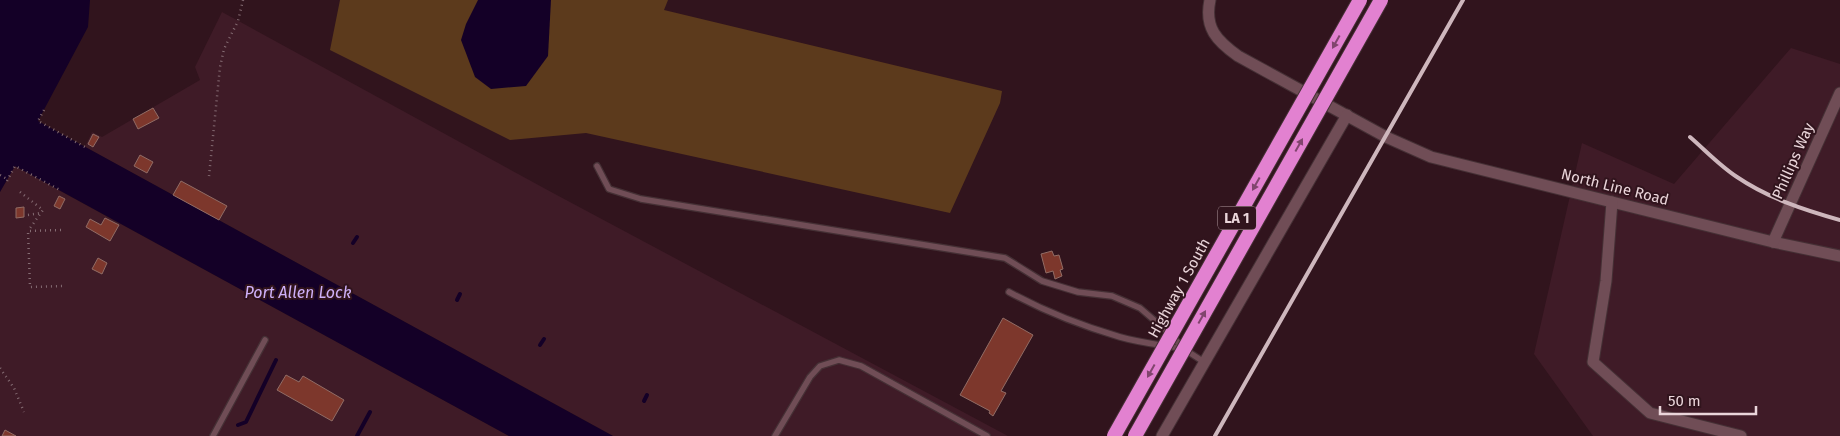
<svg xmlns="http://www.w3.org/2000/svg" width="1840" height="436" viewBox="0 0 1840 436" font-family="'Fira Sans',sans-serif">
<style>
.built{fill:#3f1b27}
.green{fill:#5c3a1c}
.water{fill:#140027}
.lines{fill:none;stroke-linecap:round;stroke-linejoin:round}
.stream{stroke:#140027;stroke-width:4}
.building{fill:#7d372c;stroke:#916c65}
.service-casing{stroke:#453035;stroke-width:8}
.minor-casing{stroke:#453035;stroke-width:13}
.path{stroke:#846b72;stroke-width:2.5;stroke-dasharray:1 4;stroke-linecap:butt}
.service{stroke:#704d56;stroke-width:5.5}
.minor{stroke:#704d56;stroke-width:11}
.rail{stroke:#ceb7bd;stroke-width:4}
.trunk-bridge-casing{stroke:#453035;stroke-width:16;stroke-linecap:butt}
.trunk-bridge{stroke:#e281d0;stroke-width:14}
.oneway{fill:#81456e}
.labels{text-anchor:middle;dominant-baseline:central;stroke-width:4;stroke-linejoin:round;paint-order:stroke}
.shield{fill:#31141d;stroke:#b29ba1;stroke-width:1}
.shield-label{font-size:14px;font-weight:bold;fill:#ead5da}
.street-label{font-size:15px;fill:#ead5da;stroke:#31141d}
.water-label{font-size:16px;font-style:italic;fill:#ceb0f8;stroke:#31141d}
</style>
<rect width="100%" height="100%" fill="#31141d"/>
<g class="built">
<polygon points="222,12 553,193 1008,436 613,436 85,147 92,132 102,137 200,80 195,67"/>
<polygon points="1791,48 1840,64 1840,436 1593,436 1534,354 1582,143 1674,184"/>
<polygon points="0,158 509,436 0,436 0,192 6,181"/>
</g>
<polygon class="green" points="340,0 668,0 664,10 1002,91 1000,103 950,213 586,133 510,140 330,50"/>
<g class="water">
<polygon points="0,0 90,0 88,27 38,121 613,436 509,436 15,166 0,192"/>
<polygon points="478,0 551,0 548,56 526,86 491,89 475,77 461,40 466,24"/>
</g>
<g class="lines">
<g class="stream">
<polyline points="353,243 357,237"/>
<polyline points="457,300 460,294"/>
<polyline points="540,345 544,339"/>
<polyline points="644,401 647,395"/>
<polyline points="238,425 246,422 276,360"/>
<polyline points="357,436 370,412"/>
</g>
</g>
<g class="building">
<polygon points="153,108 159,118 138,129 133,119"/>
<polygon points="93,134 99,137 93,147 88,144"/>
<polygon points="140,155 153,162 147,173 134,166"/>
<polygon points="181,181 227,206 219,220 173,195"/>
<polygon points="59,196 65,199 60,209 54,206"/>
<polygon points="24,207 24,217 16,218 16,208"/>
<polygon points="105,218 119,225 110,241 86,227 90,219 101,225"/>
<polygon points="1052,251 1054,256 1059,255 1063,269 1060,270 1062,276 1055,279 1053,271 1046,273 1041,254"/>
<polygon points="98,258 107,263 102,274 92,269"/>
<polygon points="1003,318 1033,335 1001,391 1006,393 993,416 989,413 990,411 960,395"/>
<polygon points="286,375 299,382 303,376 344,400 332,421 277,390"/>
<polygon points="5,430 16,436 2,436"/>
</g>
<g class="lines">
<defs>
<g id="service">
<polyline points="597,166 609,189 641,199 1005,258 1042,281 1078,292 1112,296 1140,308 1168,332 1184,349 1204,362"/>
<path d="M 1009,292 C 1044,311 1082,326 1120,337 C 1141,343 1163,345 1184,349"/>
<polyline points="213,436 265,340"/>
<polyline points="775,436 810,377 820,366 839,360 861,366 987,436"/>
</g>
<g id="minor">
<path d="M 1210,0 C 1204,28 1217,41 1238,56 L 1386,137 L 1431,157 L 1773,242 L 1840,256"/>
<polyline points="1612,202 1606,281 1593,362 1650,413 1741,436"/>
<polyline points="1773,242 1840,93"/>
<polyline points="1162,436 1347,115"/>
</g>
</defs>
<use href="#service" class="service-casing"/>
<use href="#minor" class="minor-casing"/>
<g class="path">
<polyline points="44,110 38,121 85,147"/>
<polyline points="0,175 7,179"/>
<polyline points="209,176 220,67 224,49 238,21 243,0"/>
<polyline points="7,181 15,166 60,190"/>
<polyline points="20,192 43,210 28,231"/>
<polyline points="28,215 41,213"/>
<polyline points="61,230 28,231 30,287 64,286"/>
<polyline points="0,368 14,388 24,412"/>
</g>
<use href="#service" class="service"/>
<use href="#minor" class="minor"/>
<g class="rail">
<path d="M 1690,137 C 1705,150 1720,166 1737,177 C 1768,198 1804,210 1840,220"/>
<polyline points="1215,436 1463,0"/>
</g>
<defs>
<g id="trunk-bridge">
<polyline points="1114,436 1360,0"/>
<polyline points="1135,436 1381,0"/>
</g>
</defs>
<use href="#trunk-bridge" class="trunk-bridge-casing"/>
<use href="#trunk-bridge" class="trunk-bridge"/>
</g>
<defs><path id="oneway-solid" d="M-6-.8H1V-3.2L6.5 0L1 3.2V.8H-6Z" transform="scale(1.25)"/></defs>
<g class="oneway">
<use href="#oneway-solid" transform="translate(1336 42) rotate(119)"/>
<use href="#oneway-solid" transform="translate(1299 145) rotate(-61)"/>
<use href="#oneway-solid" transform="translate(1256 184) rotate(119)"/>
<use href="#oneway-solid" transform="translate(1202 317) rotate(-61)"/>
<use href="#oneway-solid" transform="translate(1151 371) rotate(119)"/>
</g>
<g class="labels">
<rect class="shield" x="1218" y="206.5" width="38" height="23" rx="4"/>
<g class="shield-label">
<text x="1237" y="218">LA 1</text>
</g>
<g class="street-label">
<text transform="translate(1793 161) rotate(-66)">Phillips Way</text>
<text transform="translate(1615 187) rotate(14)">North Line Road</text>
<text transform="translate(1179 288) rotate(-61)">Highway 1 South</text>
</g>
<g class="water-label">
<text x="298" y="292">Port Allen Lock</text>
</g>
</g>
<path d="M1660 406v8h96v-8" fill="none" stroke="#ead5da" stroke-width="2.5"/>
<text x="1668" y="406" font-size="15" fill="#ead5da" stroke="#31141d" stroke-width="4" paint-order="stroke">50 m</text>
</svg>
